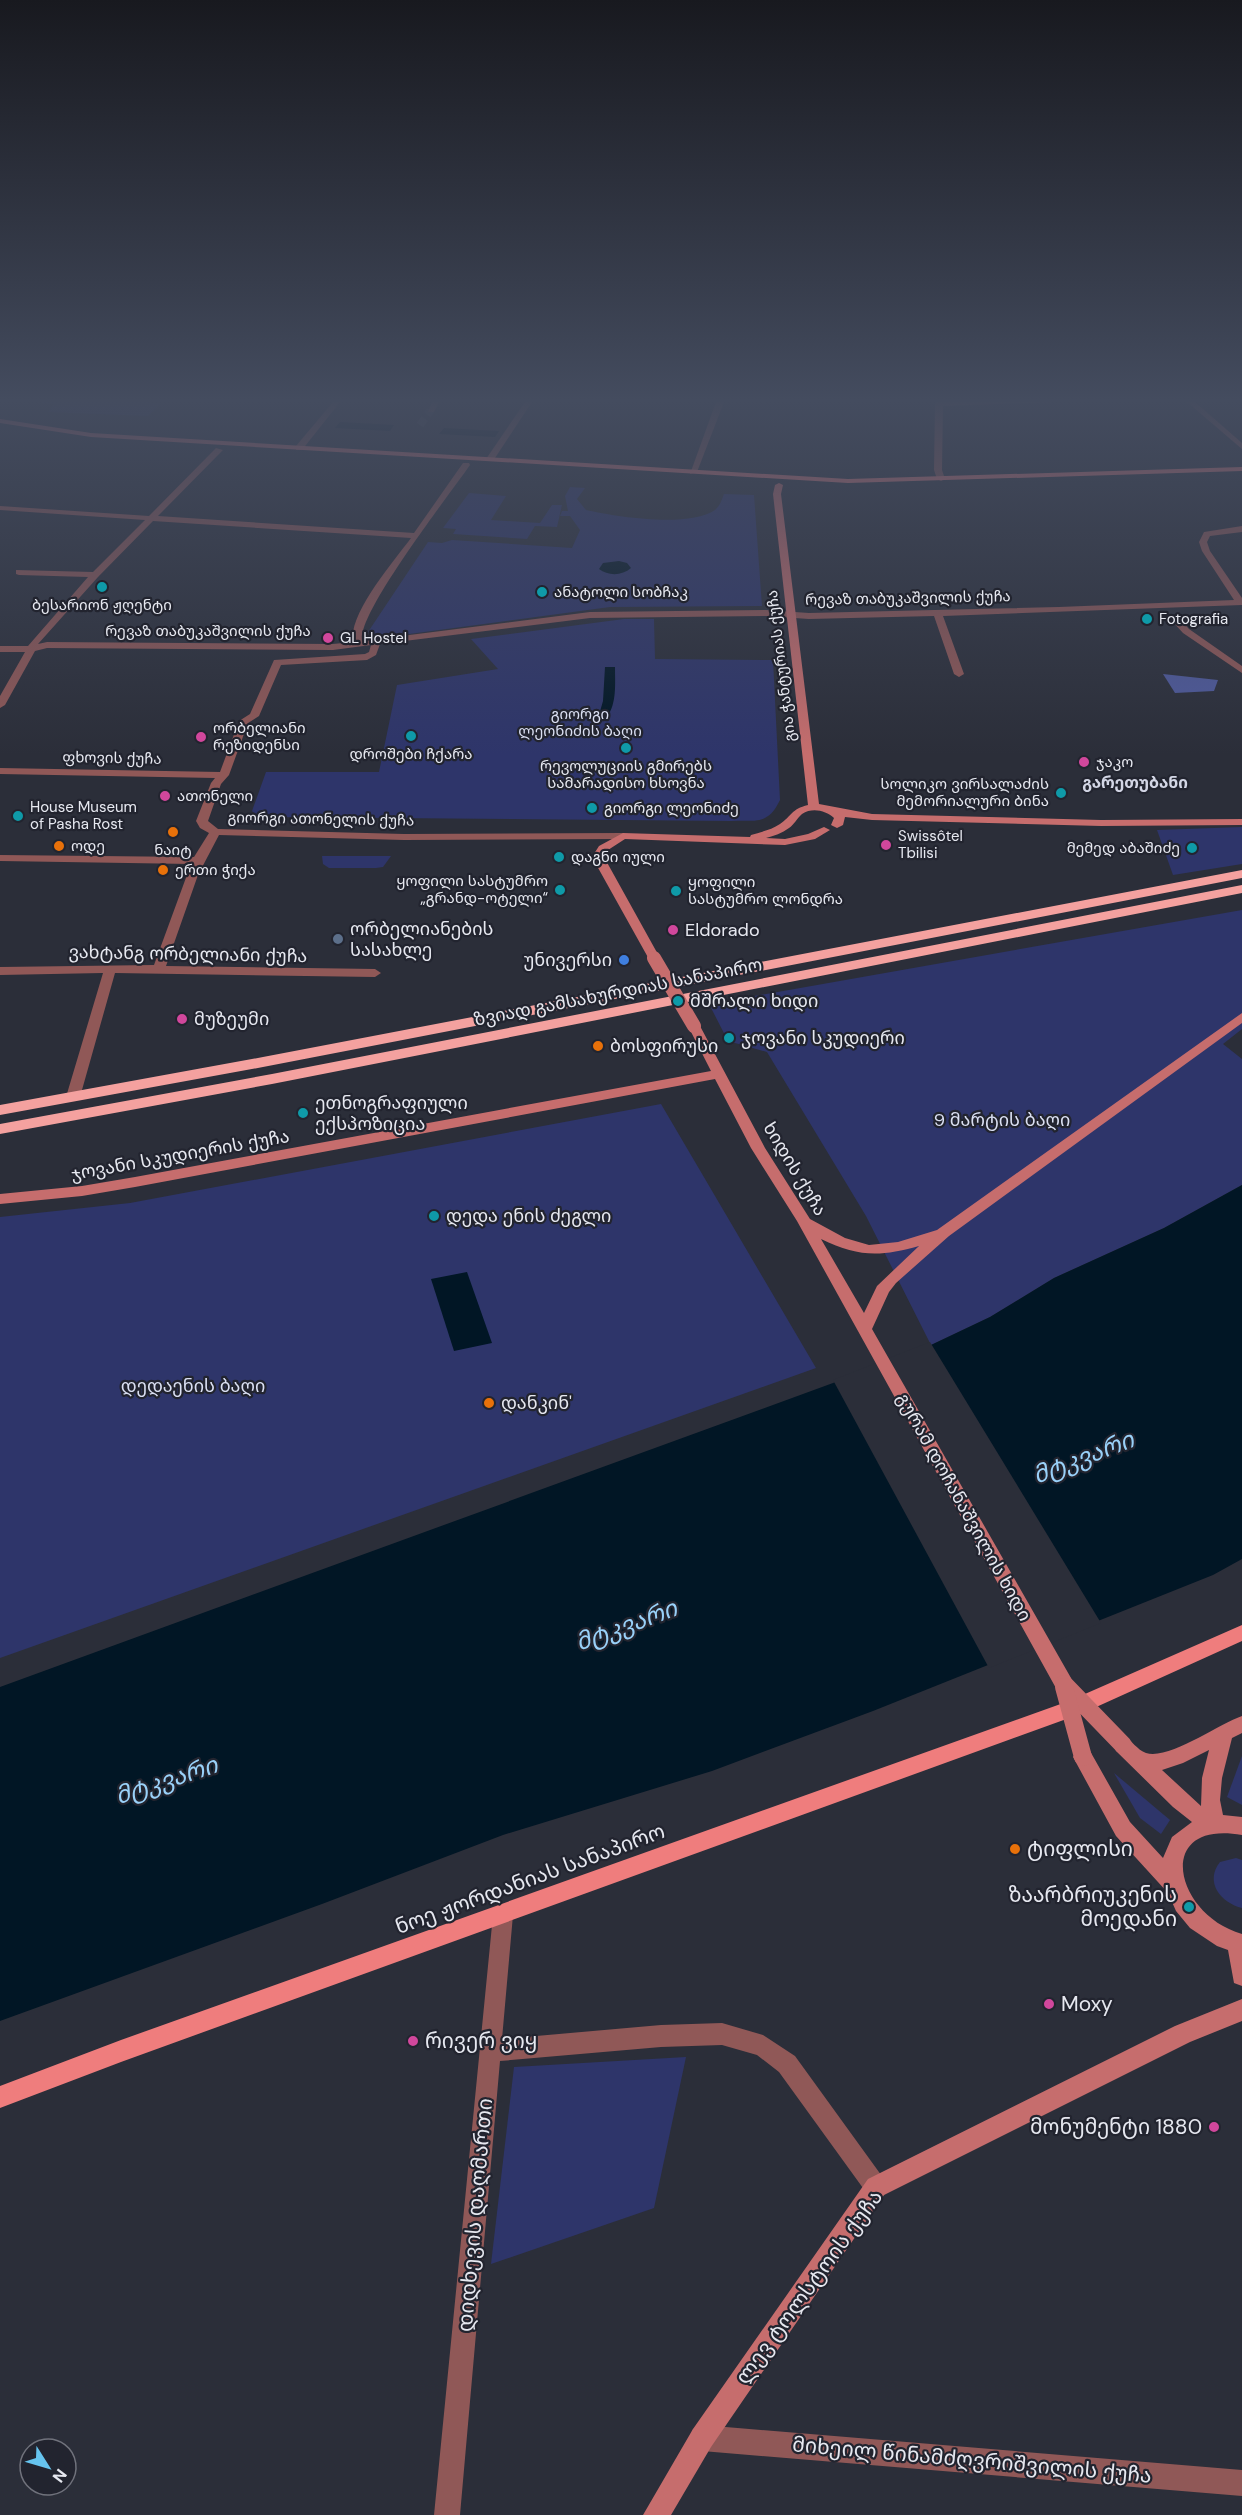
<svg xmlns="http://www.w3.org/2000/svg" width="1242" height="2515" viewBox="0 0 1242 2515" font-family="'DM Sans','Noto Sans Georgian',sans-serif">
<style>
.green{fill:#2e356a}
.forest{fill:#4f5a9c}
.water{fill:#011625}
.pier{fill:#2b2e39}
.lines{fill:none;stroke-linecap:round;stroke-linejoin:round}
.street-tunnel{stroke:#474a54;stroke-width:8;stroke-dasharray:8 4.5;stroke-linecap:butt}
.street{fill:#905857;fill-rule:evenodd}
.secondary{fill:#c66d6d;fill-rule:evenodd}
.primary{fill:#ef7d7d;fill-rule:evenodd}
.highway{fill:#f4a19f;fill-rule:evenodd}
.secondary-bridge-far1{stroke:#c66d6d;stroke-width:14}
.secondary-bridge{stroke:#c66d6d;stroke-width:18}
.culture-dot{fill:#0f9aa8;stroke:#22242f;stroke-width:2}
.hotel-dot{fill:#d1479c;stroke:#22242f;stroke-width:2}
.food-dot{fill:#e8710a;stroke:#22242f;stroke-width:2}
.service-dot{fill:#5c6f8a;stroke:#22242f;stroke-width:2}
.shop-dot{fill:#3f7fe0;stroke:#22242f;stroke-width:2}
.labels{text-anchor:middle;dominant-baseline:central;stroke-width:4.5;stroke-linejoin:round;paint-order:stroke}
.far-poi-label{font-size:15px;fill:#e6e8f0;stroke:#22242f;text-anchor:start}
.far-street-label{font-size:15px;fill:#e6e8f0;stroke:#22242f}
.far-park-label{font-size:15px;fill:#dadff2;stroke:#22242f}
.far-neighbourhood-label{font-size:16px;font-weight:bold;fill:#d3d6e5;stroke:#22242f}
.poi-label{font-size:18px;fill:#e6e8f0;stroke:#22242f;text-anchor:start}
.street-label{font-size:18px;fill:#e6e8f0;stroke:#22242f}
.park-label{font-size:18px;fill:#dadff2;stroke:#22242f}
.near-poi-label{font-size:21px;fill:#e6e8f0;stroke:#22242f;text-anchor:start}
.near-street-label{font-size:21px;fill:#e6e8f0;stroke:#22242f}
.near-water-label{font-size:24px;font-style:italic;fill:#99d1f9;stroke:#22242f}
</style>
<rect width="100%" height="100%" fill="#2b2e39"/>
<g class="green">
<polygon points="34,402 148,402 161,404 148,416 48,412 54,404"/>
<path d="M 570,487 L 585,488 L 577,499 L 586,510 C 617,517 689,528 715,510 C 720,506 722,499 724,494 L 754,495 L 762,606 L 610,607 L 379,638 L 368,632 L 428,542 L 442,543 L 452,540 L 572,548 L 580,530 L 570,516 L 560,516 L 562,511 L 568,511 L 565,496 Z"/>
<polygon points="469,493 506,496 491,520 540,523 552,505 562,505 557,527 535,526 527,539 453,534 456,529 443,528"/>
<path d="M 624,619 L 654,619 L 655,659 L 773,660 L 780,800 C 768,825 757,820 731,821 L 269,817 L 256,815 L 252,811 L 266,772 L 379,772 L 397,685 L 498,669 L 471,639 Z"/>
<polygon points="1242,827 1242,864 1173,875 1157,830"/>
<polygon points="322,856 391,856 383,867 376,868 329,868 323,864"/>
<polygon points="1242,910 1242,1029 1223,1044 1242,1059 1242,1185 1164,1228 1054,1278 990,1317 931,1345 866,1216 767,1052 728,1041 709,1004"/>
<polygon points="661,1104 816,1368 0,1658 0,1217 130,1203"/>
<polygon points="1242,1756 1242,1805 1227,1797"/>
<polygon points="1114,1773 1170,1820 1161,1834 1140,1818"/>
<path d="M 1236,1858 L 1242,1860 L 1242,1908 C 1221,1903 1204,1882 1220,1862 Z"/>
<polygon points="686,2057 654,2208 491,2264 514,2067"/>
</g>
<polygon class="forest" points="1163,674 1218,680 1214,691 1175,693"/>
<g class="water">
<polygon points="340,422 394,425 390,431 335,428"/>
<polygon points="444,428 499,431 495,437 439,434"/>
<path d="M 619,561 L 627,563 L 631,568 C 622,576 608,576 599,569 L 603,563 Z"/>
<path d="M 605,667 L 615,667 C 615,684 617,703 607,717 L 599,715 L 603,701 Z"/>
<polygon points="1242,1185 1242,1559 1213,1575 873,1711 712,1771 503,1835 322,1904 0,2021 0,1687 833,1383 931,1345 990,1317 1054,1278 1164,1228"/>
<polygon points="467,1272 492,1343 454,1351 431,1279"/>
</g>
<polygon class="pier" points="930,1342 1101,1623 989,1668 833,1380"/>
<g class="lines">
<polyline class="street-tunnel" points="420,425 431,410"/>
<g class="street">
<polygon points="333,402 340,402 302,450 296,450 296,446"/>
<polygon points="432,402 439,402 434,412 428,412"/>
<polygon points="525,402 532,402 493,461 487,461 486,459"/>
<polygon points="716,402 724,402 697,472 690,474"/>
<polygon points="935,402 1056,402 943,406 942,470 945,479 941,481 937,479 934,470"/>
<polygon points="1187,402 1195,402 1242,443 1242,449"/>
<path d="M 216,448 L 223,450 L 158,516 L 414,533 L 463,463 L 469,463 L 470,465 C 450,494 357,613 362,641 L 590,612 L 766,610 L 809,613 L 1059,607 L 1234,600 L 1202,551 L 1199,542 L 1204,532 L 1242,526 L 1242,532 L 1210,536 L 1207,542 L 1210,551 L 1242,598 L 1242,605 L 943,616 L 964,674 L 959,677 L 954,674 L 934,616 L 809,619 L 766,616 L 590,618 L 380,644 L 376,655 L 367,660 L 281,665 L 259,716 L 248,723 L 229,775 L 221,784 L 208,821 L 218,829 L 404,834 L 623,833 L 629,836 L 623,839 L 404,840 L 219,835 L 198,875 L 166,966 L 375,969 L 381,973 L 375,977 L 115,973 L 80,1097 L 73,1101 L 66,1097 L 103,973 L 0,975 L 0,967 L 154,965 L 191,864 L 0,861 L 0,855 L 194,857 L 209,833 L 200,828 L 196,821 L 211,783 L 215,778 L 0,774 L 0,768 L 220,772 L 239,721 L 250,714 L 274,660 L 365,654 L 369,652 L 371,645 L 333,650 L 47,648 L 35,651 L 5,705 L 0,708 L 0,696 L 25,652 L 0,652 L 0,646 L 28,646 L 88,577 L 19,575 L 16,574 L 16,570 L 93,572 L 145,520 L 0,510 L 0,506 L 149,516 ZM 153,521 L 411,538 C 394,561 348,614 353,642 L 333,644 L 47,642 L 38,644 L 98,577 Z"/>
<polygon points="1174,619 1180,619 1189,629 1242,666 1242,673 1183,633 1172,621"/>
<polygon points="503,1905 510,1908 513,1915 502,2039 661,2025 722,2023 763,2035 795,2056 884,2179 888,2187 884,2195 876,2199 868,2195 779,2072 757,2055 722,2045 661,2047 500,2061 460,2515 434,2515 493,1915 496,1908"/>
<polygon points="702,2425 1242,2470 1242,2496 702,2451 693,2447 689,2438 693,2429"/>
</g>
<g class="secondary">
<path d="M 779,483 L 783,485 L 781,494 L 819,804 L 872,814 L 1101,820 L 1242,819 L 1242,825 L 1101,826 L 872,820 L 845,817 L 843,825 L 837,828 L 831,825 L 834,818 C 826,811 813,807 802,814 C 797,818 794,825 789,828 C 782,833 774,836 766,838 L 785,839 L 808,834 L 824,827 L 830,830 L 815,839 L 785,845 L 625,839 L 608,850 L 604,857 L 660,958 L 654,962 L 650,961 L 592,857 L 599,846 L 623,833 L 750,837 L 751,835 C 761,832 771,830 780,824 C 792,816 791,809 808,805 L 773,494 L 775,485 Z"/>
<path d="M 1242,1013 L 1242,1023 L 949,1236 L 896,1283 L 889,1292 L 872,1329 L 1071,1678 L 1073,1684 L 1071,1690 L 1064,1692 L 1057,1690 L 797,1221 L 751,1148 L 715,1079 L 135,1187 L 82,1196 L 0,1204 L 0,1194 L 82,1186 L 135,1177 L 711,1071 L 688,1026 L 694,1022 L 700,1026 L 765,1148 L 810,1219 L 845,1238 L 869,1245 L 898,1242 L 937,1230 ZM 821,1239 C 858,1257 880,1257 919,1246 L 877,1286 L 864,1313 Z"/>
<path d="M 1242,1716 L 1242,1733 L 1232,1738 L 1222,1778 L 1220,1800 L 1223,1815 L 1242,1817 L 1242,1835 C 1153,1819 1174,1915 1242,1934 L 1242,1986 L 1234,1983 L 1228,1950 L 1217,1946 L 1190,1928 L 1176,1911 L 1168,1893 L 1116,1836 L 1073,1757 L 1076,1751 L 1083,1748 L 1090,1751 L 1130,1822 L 1163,1858 L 1172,1837 L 1192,1822 L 1173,1807 L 1116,1751 L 1113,1745 L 1116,1739 L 1123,1736 C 1132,1740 1137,1750 1146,1753 C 1170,1760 1218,1724 1242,1716 ZM 1209,1750 L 1202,1778 L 1201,1806 L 1162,1770 L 1183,1763 Z"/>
<polygon points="1242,1999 1242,2021 1190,2042 884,2195 711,2447 671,2515 643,2515 693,2429 868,2179 1175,2026"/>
</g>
<g class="primary">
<polygon points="0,419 91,433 848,479 1242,467 1242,471 848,483 91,437 0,423"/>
<polygon points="1242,1625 1242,1641 1083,1713 121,2062 0,2108 0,2086 121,2040 1069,1701"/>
</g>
<g class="highway">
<polygon points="1242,870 1242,878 263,1067 0,1115 0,1105 263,1057"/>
<polygon points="1242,885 1242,893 272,1084 0,1134 0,1124 272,1074"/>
</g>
<polyline class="secondary-bridge-far1" points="654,958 694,1026"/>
<g class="secondary-bridge">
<polyline points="1064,1684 1123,1745"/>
<polyline points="1064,1687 1083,1757"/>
</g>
</g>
<linearGradient id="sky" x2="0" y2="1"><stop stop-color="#18191f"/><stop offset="0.53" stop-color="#444c5f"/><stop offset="1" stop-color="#444c5f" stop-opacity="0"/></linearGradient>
<rect width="1242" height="755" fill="url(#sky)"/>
<g class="culture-dot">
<circle cx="102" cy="587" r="6"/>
<circle cx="542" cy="592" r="6"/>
<circle cx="1147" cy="619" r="6"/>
<circle cx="411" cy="736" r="6"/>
<circle cx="626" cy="748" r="6"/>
<circle cx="1061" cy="793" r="6"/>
<circle cx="592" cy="808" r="6"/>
<circle cx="18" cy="816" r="6"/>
<circle cx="1192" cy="848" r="6"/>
<circle cx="559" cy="857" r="6"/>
<circle cx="560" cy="890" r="6"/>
<circle cx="676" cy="891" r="6"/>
<circle cx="678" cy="1001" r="6"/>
<circle cx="729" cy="1038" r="6"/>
<circle cx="303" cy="1113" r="6"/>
<circle cx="434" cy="1216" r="6"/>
<circle cx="1189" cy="1907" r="6"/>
</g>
<g class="hotel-dot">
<circle cx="328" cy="638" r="6"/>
<circle cx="201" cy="737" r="6"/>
<circle cx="1084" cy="762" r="6"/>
<circle cx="165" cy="796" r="6"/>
<circle cx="886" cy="845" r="6"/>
<circle cx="673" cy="930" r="6"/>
<circle cx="182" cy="1019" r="6"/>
<circle cx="1049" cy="2004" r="6"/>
<circle cx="413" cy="2041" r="6"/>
<circle cx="1214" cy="2127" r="6"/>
</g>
<g class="food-dot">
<circle cx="173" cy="832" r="6"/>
<circle cx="59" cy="846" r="6"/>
<circle cx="163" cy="870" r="6"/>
<circle cx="598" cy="1046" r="6"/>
<circle cx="489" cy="1403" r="6"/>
<circle cx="1015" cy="1849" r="6"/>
</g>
<circle class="service-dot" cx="338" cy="939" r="6"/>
<circle class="shop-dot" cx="624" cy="960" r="6"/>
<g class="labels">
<g class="far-poi-label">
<text x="554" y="592">ანატოლი სობჩაკ</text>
<text x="102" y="605" text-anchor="middle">ბესარიონ ჟღენტი</text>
<text x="1159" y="619">Fotografia</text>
<text x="340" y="638">GL Hostel</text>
<text x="213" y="728">ორბელიანი<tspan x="213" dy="17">რეზიდენსი</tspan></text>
<text x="411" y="754" text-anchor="middle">დროშები ჩქარა</text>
<text x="1096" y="762">ჯაკო</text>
<text x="626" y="766" text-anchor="middle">რევოლუციის გმირებს<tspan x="626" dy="17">სამარადისო ხსოვნა</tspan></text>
<text x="1049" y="784" text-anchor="end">სოლიკო ვირსალაძის<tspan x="1049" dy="17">მემორიალური ბინა</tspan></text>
<text x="177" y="796">ათონელი</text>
<text x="30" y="807">House Museum<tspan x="30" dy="17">of Pasha Rost</tspan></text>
<text x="604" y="808">გიორგი ლეონიძე</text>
<text x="898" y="836">Swissôtel<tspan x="898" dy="17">Tbilisi</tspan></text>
<text x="71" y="846">ოდე</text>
<text x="1180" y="848" text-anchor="end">მემედ აბაშიძე</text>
<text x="173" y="850" text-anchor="middle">ნაიტ</text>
<text x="571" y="857">დაგნი იული</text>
<text x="175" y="870">ერთი ჭიქა</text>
<text x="548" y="881" text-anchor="end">ყოფილი სასტუმრო<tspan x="548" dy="17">„გრანდ-ოტელი“</tspan></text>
<text x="688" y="882">ყოფილი<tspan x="688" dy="17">სასტუმრო ლონდრა</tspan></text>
</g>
<g class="far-street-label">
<text transform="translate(908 598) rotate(-1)">რევაზ თაბუკაშვილის ქუჩა</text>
<text x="208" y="631">რევაზ თაბუკაშვილის ქუჩა</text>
<text transform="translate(781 666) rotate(-97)">გია ჭანტურიას ქუჩა</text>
<text transform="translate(112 758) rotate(1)">ფხოვის ქუჩა</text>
<text transform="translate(321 819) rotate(1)">გიორგი ათონელის ქუჩა</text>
</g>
<g class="far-park-label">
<text x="580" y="714">გიორგი<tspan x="580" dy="17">ლეონიძის ბაღი</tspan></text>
</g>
<g class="far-neighbourhood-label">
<text x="1135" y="782">გარეთუბანი</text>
</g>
<g class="poi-label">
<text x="350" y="929">ორბელიანების<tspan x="350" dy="21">სასახლე</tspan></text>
<text x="685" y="930">Eldorado</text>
<text x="612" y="960" text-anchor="end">უნივერსი</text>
<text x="690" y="1001">მშრალი ხიდი</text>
<text x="194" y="1019">მუზეუმი</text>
<text x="741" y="1038">ჯოვანი სკუდიერი</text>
<text x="610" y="1046">ბოსფირუსი</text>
<text x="315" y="1103">ეთნოგრაფიული<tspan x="315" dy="21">ექსპოზიცია</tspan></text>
<text x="446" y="1216">დედა ენის ძეგლი</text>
<text x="501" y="1403">დანკინ'</text>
</g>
<g class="street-label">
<text transform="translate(188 954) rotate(1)">ვახტანგ ორბელიანი ქუჩა</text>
<text transform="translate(618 992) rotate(-11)">ზვიად გამსახურდიას სანაპირო</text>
<text transform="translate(180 1155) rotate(-10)">ჯოვანი სკუდიერის ქუჩა</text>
<text transform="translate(795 1169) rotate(59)">ხიდის ქუჩა</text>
<text transform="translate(964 1507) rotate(61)">გურამ დოჩანაშვილის ხიდი</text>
</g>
<g class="park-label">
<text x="1002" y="1120">9 მარტის ბაღი</text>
<text x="193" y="1386">დედაენის ბაღი</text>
</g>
<g class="near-poi-label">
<text x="1027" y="1849">ტიფლისი</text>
<text x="1177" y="1895" text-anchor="end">ზაარბრიუკენის<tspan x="1177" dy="24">მოედანი</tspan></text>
<text x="1061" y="2004">Moxy</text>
<text x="425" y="2041">რივერ ვიყ</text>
<text x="1202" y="2127" text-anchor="end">მონუმენტი 1880</text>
</g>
<g class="near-street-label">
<text transform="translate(530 1879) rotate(-20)">ნოე ჟორდანიას სანაპირო</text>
<text transform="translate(475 2215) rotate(-85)">დიდხევის დაღმართი</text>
<text transform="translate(809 2287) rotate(-54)">ლევ ტოლსტოის ქუჩა</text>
<text transform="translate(972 2460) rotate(5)">მიხეილ წინამძღვრიშვილის ქუჩა</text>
</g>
<g class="near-water-label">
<text transform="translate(1083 1457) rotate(-21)">მტკვარი</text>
<text transform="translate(626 1625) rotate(-20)">მტკვარი</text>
<text transform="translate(166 1780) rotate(-18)">მტკვარი</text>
</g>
</g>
<g transform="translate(48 2467) rotate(127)"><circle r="28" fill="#22242f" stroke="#70727c" stroke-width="1.5"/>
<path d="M0-4.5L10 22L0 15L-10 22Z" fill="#66c4ef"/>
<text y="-9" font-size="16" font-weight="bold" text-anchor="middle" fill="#e6e8f0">N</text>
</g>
</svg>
